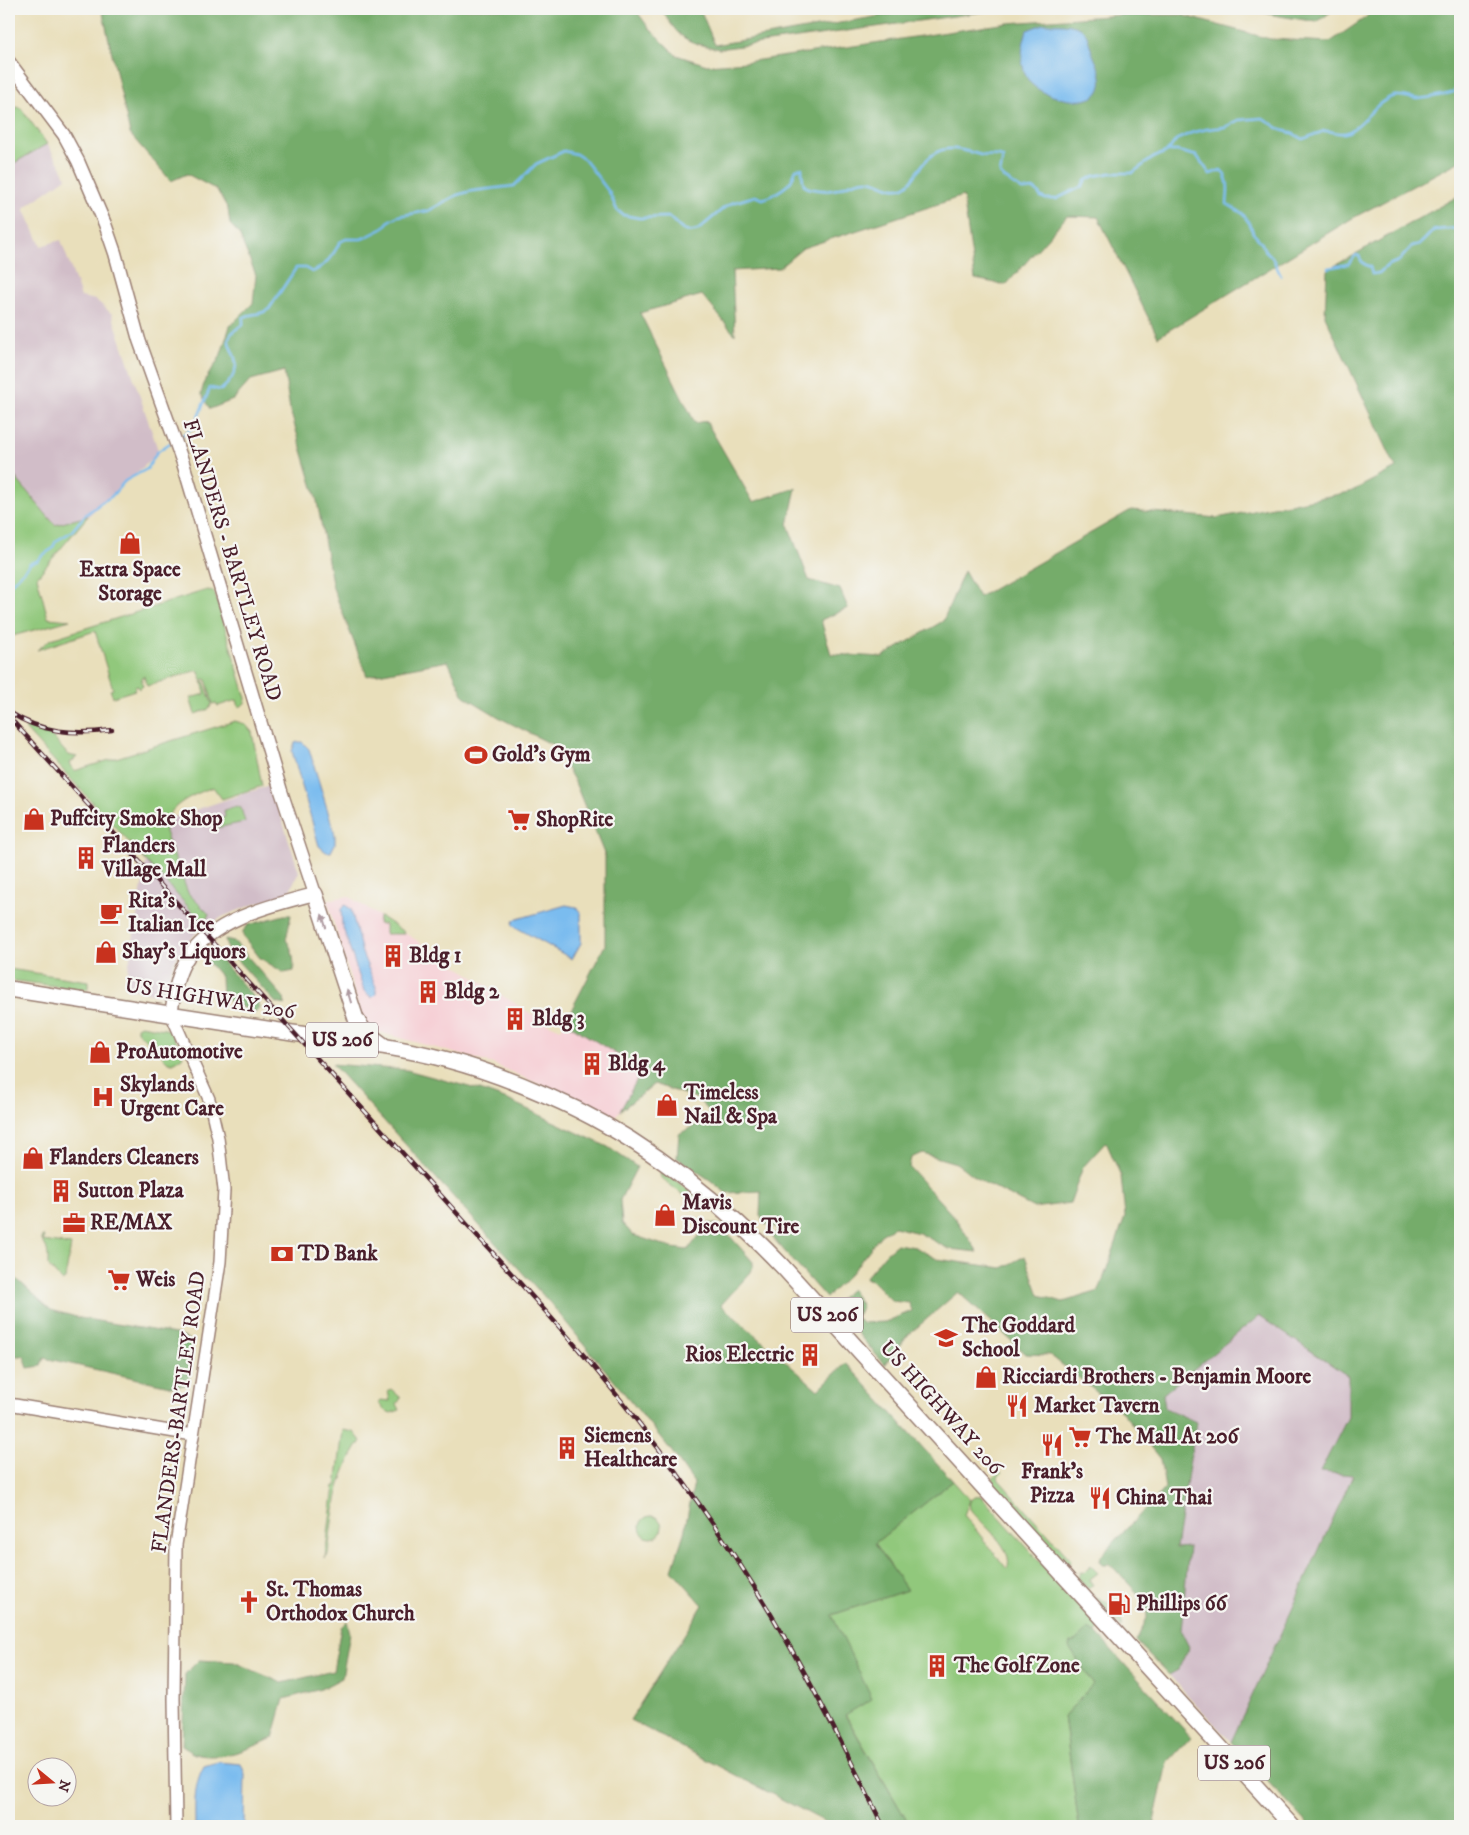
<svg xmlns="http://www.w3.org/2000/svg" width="1469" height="1835" viewBox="0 0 1469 1835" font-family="'IM FELL DW Pica',serif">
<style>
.built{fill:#f6cfd5}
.industrial{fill:#d1bdc8}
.green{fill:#91c87b;stroke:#6e7453}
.forest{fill:#74ac6b;stroke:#5f664b}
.water{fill:#7abcef;stroke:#626e8d}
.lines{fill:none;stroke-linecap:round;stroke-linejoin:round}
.stream{stroke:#7abcef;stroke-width:2.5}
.tertiary-casing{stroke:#9a7f73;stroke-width:14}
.secondary-casing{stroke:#9a7f73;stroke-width:15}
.trunk-casing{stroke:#9a7f73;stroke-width:18}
.tertiary{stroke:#fff;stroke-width:11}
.secondary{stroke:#fff;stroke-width:12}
.trunk{stroke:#fff;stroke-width:15}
.rail-casing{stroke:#4a1f2b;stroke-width:4.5}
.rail{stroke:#f6f6f2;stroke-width:2.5;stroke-dasharray:8;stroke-linecap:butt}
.oneway{fill:#ae9aa0}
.labels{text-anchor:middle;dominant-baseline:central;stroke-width:4.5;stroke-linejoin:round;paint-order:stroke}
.shield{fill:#f6f6f2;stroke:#7e6067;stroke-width:1}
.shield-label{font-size:20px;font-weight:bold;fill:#4a1f2b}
.street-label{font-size:21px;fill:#4a1f2b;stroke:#f6f6f2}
.poi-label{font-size:21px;font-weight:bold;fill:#4a1f2b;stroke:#f6f6f2;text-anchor:start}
</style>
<rect width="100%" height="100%" fill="#f6f6f2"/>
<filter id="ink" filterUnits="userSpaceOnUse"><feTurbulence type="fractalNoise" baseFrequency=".02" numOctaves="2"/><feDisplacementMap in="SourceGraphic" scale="10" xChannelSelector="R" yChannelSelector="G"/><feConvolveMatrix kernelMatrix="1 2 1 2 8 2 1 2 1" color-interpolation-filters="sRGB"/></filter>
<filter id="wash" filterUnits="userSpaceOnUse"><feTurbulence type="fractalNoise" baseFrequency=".0096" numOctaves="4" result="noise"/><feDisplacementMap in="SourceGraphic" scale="20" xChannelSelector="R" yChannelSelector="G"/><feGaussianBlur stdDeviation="1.12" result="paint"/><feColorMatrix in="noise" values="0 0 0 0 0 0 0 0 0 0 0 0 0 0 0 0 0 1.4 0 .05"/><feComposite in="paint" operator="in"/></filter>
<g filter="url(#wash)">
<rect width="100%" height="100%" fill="#e9dfbb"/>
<polygon class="built" points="348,896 542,1021 561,1029 565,1022 642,1070 620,1111 614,1117 493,1064 365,1028 327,900"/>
<g class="industrial">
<polygon points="47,144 63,170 66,178 24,208 41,246 61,240 81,297 96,300 112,314 159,453 88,516 55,525 9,470 9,166"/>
<polygon points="271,785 299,872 288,894 255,904 224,916 196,933 174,961 162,995 125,988 146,862 122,834"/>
<polygon points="1259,1316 1348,1376 1348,1417 1320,1472 1353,1474 1231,1742 1169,1675 1178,1670 1189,1647 1181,1631 1189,1547 1176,1548 1196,1422 1165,1408 1162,1394"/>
</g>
<g class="green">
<polygon points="9,106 21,108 47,144 9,166"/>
<polygon points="9,470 55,525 88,516 37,577 48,618 70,620 9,637"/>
<path d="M 207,590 L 213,591 L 215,594 L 246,698 C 246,703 244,705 239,707 L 237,700 L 218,706 L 216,703 L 213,704 L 206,679 L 202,680 L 198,670 L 147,686 L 144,676 L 141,678 L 143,686 L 139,689 L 138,686 L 135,687 L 135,690 L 113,697 L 110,690 L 113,689 L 95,631 L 37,650 L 51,639 Z"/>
<polygon points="202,681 204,681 212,704 209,709 195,714 190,698 205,694"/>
<path d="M 235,721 L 245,724 L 252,732 L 262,786 L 222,799 L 213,787 C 191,796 164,806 165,832 L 188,893 L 209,914 L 204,924 L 26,730 L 25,725 L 49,733 L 68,755 L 77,757 L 70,763 L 74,771 Z"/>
<polygon points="237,806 241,808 245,822 216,828 214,821 225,817 224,810"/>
<polygon points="379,917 381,917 404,932 403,934 385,934 385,924 378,924"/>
<polygon points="9,969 88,981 88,988 86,990 9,980"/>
<polygon points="141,1025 170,1030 183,1056 182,1058 173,1063 168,1062 137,1031 137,1027"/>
<polygon points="663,1171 704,1202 702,1209 661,1178 660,1174"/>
<path d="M 42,1236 L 44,1237 L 43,1241 L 71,1245 L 65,1279 L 62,1281 L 48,1266 C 48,1256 49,1249 42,1241 Z"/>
<polygon points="391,1389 401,1398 397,1404 400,1410 391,1413 384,1410 378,1402 380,1400 390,1401 388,1391"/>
<path d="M 343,1430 L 354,1432 L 361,1441 C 336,1477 333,1513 328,1554 L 325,1558 L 334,1486 L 336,1486 Z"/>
<polygon points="1000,1471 1002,1473 998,1477 999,1480 1071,1560 1069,1564 1065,1564 1062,1562 994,1487 993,1484 993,1478"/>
<path d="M 953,1481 L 970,1500 L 964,1515 L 1007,1569 C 1016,1549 982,1525 970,1509 C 968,1501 972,1494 981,1496 L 1099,1628 L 1096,1633 L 1088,1630 L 1069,1646 L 1094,1684 L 1064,1716 L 1079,1826 L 910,1826 L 845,1714 L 832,1615 L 907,1590 L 875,1543 Z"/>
<circle cx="651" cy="1527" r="11"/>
<polygon points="1091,1566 1098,1573 1090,1579 1090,1581 1093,1585 1088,1589 1078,1578 1080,1572 1084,1573"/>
<path d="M 1095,1597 C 1105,1598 1124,1616 1122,1627 Z"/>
</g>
<g class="forest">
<polygon points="102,9 635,9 649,28 676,55 707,65 746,62 1008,23 1121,15 1181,15 1270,39 1330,42 1365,18 1374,9 1460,9 1460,161 1351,219 1158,337 1098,217 1067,216 1006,285 975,279 963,196 803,248 779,268 732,271 735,335 702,295 640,313 695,423 706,421 753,502 796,488 788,525 809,580 840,589 848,608 821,620 831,654 882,657 943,621 964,571 979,597 1131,510 1217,518 1350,492 1396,468 1325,316 1327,270 1460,195 1460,641 1454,643 1460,659 1460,1826 1309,1826 1231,1742 1353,1475 1320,1472 1348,1417 1348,1376 1259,1316 1163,1394 1165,1408 1196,1422 1176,1548 1189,1547 1181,1631 1189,1647 1178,1670 1169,1675 1136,1641 1147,1618 1146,1602 1109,1563 1107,1565 1102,1565 1099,1561 1100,1557 1165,1488 1160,1459 1123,1413 1050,1355 1026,1354 958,1292 906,1337 885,1365 833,1305 851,1289 862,1306 856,1317 862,1323 885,1322 912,1311 909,1303 892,1301 871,1280 865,1278 886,1253 897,1244 915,1247 937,1259 1002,1268 1025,1256 1039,1295 1063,1302 1099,1291 1125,1217 1121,1176 1106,1142 1083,1167 1070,1203 1034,1208 983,1182 956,1163 922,1153 911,1158 909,1167 955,1218 978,1252 949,1249 919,1233 894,1227 881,1235 851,1273 826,1298 773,1238 779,1228 765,1224 760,1215 761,1191 726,1193 710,1180 677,1158 679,1134 699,1123 710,1112 696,1098 654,1084 620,1111 642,1070 565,1022 605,945 605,856 574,780 553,745 502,719 464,696 448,661 367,676 333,588 317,501 290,410 284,371 251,380 233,400 210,409 201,394 205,380 220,357 230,326 253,303 256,275 239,234 230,224 228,209 217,190 187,174 171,181 130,134"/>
<path d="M 661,9 L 700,9 L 715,45 L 919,9 L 1004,9 L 719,49 C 683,41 681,40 661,9 Z"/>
<polygon points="1251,9 1335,9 1317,22 1273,15"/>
<path d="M 284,915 L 291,915 L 286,940 C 293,948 294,960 294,971 L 284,973 L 260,958 L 243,936 L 243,931 L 248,925 Z"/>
<polygon points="225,939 234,941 284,998 285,1005 276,1003 227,949"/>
<polygon points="207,953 215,953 258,1002 259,1008 255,1013 222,998 221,977 207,961"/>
<polygon points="332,1064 407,1070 480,1090 510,1101 608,1147 637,1167 620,1200 622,1223 633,1235 672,1248 688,1250 709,1223 720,1225 753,1262 753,1266 751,1272 721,1305 818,1390 846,1363 953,1481 875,1543 907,1590 832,1615 872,1699 845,1715 910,1826 833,1826 630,1720 703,1605 672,1570 684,1533 694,1483 670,1449 551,1304"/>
<polygon points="9,1272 51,1310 80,1318 176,1334 190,1340 191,1355 189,1384 174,1387 44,1358 41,1366 28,1368 24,1356 9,1356"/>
<path d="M 347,1621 L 350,1633 L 342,1678 L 321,1689 L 284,1699 L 273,1738 C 249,1749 222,1761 195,1754 C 191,1753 186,1748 182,1746 L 185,1674 L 199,1660 L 234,1662 L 282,1683 L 333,1671 L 341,1627 Z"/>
<polygon points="1088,1629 1096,1633 1191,1737 1167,1763 1153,1826 1079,1826 1064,1716 1093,1684 1069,1647 1070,1643 1074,1642"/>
</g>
<g class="water">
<path d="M 1043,24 C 1056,24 1074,22 1084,31 C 1088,36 1090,46 1092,52 C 1096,63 1105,77 1100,89 C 1091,112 1035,96 1027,78 C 1019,62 1022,46 1027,30 Z"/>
<polygon points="298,742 302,742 309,749 335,835 335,844 331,852 326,852 319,846 292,751 295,743"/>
<polygon points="345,905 351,909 362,953 376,987 376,994 372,998 364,991 342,925 341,909"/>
<polygon points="566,905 576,907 581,913 581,943 572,959 512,925 514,920"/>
<path d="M 218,1762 L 241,1764 L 245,1774 L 244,1826 L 195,1826 C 195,1805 193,1785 204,1766 Z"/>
</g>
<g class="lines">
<g class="stream">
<path d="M 1168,151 L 1177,151 L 1197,156 L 1210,174 L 1221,170 C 1230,180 1228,191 1227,204 L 1242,213 L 1250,224 L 1253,233 L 1261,242 L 1265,250 L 1272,257 L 1281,276"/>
<path d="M 1328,268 L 1348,264 L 1356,255 L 1359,256 C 1361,262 1364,265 1370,267 L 1372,274 L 1379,273 L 1388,265 L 1399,261 L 1412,246 L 1420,244 L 1434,230 L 1460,228"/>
<path d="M 178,438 L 194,427 L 210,388 L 221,390 C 228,384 235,376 236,366 C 237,348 215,340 243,325 L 243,318 C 251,312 261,316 269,309 L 296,268 L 305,268 L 312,272 C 325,267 334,254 340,242 L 346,239 L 361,239 L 366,237 L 382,229 L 390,220 L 398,216 L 428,211 L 457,195 L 472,191 L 514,186 L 536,164 L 564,151 L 576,154 L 585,160 L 609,192 L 617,210 L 623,215 L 639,218 L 669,217 C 680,226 681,235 698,230 L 725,207 L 732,203 L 755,196 L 763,199 C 772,196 786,188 791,181 C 793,178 794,173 796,169 L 802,168 C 803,186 801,188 820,190 C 842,193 846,181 866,180 C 879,179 889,192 903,187 C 910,184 914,178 918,171 C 937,142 952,147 981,155 C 988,157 997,153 1003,158 L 1000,174 L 1004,178 L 1022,190 L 1035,189 L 1041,197 L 1046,199 L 1056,199 L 1081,187 L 1086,180 L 1094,176 L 1110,173 L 1132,173 L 1153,158 L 1168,151 L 1176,140 L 1191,133 L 1207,129 L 1225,127 L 1239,120 L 1263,118 L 1281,130 L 1292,133 L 1303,139 C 1306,138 1323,131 1325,131 C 1333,130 1338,136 1348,132 C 1365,124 1374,102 1394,96 C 1400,95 1410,98 1417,99 C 1422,99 1450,94 1454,92 L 1457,87 L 1460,85"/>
<path d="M 9,587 C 14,578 24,573 30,563 L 37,561 L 43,555 L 52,549 L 56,541 L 71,532 L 85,515 L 102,502 L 111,497 L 125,481 L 147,469 L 157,452 L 170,443"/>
</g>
</g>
</g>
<g filter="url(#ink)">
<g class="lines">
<defs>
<g id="tertiary">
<polyline points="171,1014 209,1099 218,1138 224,1190 220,1262 176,1545 174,1699 176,1826"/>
<polyline points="9,1404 193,1435"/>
</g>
<path id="secondary" d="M 9,62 L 64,135 L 78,161 L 105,224 L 115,253 L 139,340 L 183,463 L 281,791 L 315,894 C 271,905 209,920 185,962 C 176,978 174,996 171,1014"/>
<g id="trunk">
<polyline points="315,894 356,1019 364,1031 383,1045"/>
<path d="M 9,989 C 101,1004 193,1017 286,1032 C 340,1040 395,1046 448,1060 C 482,1069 516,1082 548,1096 C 639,1135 715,1196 783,1267 L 1292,1826"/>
</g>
</defs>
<use href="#tertiary" class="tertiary-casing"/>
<use href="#secondary" class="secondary-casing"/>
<use href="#trunk" class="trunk-casing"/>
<use href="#tertiary" class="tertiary"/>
<use href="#secondary" class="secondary"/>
<use href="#trunk" class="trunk"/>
<defs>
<g id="rail">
<path d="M 9,712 C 41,733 75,735 112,730"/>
<path d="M 9,717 L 547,1313 C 636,1413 718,1522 785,1638 C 820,1699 852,1763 883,1826"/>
</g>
</defs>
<use href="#rail" class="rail-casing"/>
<use href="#rail" class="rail"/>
</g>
<defs><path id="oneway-solid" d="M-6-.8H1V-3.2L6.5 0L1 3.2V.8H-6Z" transform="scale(1.25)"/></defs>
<g class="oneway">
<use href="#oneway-solid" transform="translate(324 921) rotate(-107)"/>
<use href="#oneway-solid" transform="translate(349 996) rotate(-107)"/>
</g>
</g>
<defs>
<symbol id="shop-bare" viewBox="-9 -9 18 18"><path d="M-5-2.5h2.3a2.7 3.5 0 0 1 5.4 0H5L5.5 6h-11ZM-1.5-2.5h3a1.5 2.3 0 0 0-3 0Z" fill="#c8321e" stroke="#f6f6f2" stroke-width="2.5" paint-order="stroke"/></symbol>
<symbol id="stadium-bare" viewBox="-9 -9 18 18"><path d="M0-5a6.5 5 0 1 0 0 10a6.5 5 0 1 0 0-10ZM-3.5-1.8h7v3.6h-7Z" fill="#c8321e" stroke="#f6f6f2" stroke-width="2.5" paint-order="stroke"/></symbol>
<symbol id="supermarket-bare" viewBox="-9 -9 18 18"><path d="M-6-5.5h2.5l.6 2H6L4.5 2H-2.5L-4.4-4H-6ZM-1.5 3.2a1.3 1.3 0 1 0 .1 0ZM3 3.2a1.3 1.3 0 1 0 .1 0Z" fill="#c8321e" stroke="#f6f6f2" stroke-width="2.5" paint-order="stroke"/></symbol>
<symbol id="building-bare" viewBox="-9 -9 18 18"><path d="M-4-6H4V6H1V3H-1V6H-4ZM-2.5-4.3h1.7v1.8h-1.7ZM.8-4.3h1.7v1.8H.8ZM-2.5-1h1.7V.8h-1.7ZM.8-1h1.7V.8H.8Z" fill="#c8321e" stroke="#f6f6f2" stroke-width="2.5" paint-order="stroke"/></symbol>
<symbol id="cafe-bare" viewBox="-9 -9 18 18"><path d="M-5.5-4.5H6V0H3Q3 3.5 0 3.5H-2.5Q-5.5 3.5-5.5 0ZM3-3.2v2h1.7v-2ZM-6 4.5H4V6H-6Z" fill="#c8321e" stroke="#f6f6f2" stroke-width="2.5" paint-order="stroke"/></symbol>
<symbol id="hospital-bare" viewBox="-9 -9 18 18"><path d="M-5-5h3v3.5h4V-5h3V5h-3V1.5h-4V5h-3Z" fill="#c8321e" stroke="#f6f6f2" stroke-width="2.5" paint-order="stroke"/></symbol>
<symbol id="office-bare" viewBox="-9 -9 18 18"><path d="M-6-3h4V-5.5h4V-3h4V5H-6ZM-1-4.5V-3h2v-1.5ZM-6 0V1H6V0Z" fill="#c8321e" stroke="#f6f6f2" stroke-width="2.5" paint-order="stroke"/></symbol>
<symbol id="bank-bare" viewBox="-9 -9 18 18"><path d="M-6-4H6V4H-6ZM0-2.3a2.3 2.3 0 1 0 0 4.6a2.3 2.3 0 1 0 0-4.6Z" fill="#c8321e" stroke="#f6f6f2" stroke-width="2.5" paint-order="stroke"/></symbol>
<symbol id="school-bare" viewBox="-9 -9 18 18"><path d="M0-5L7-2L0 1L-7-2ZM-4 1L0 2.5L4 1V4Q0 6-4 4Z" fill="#c8321e" stroke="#f6f6f2" stroke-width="2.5" paint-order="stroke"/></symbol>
<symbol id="restaurant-bare" viewBox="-9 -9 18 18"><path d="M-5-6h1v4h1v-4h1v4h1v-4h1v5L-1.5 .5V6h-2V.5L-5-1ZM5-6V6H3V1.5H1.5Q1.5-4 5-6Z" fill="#c8321e" stroke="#f6f6f2" stroke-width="2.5" paint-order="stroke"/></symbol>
<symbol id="church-bare" viewBox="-9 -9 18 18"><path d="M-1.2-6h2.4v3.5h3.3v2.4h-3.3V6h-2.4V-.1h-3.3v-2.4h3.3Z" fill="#c8321e" stroke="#f6f6f2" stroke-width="2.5" paint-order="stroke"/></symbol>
<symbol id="fuel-bare" viewBox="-9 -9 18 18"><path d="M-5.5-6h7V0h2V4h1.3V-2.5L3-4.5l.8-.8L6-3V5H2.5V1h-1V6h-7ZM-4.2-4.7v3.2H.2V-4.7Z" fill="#c8321e" stroke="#f6f6f2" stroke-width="2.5" paint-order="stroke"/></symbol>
</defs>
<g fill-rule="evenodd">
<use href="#shop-bare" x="114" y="527" width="32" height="32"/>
<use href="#stadium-bare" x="460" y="739" width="32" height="32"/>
<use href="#shop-bare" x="18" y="803" width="32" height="32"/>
<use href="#supermarket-bare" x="503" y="804" width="32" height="32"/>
<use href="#building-bare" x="70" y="842" width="32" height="32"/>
<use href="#cafe-bare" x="95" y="897" width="32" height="32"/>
<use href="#shop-bare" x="90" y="936" width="32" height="32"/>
<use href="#building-bare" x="377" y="940" width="32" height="32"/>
<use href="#building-bare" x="412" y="976" width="32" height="32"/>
<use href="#building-bare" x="499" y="1003" width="32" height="32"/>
<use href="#shop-bare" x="84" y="1036" width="32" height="32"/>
<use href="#building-bare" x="576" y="1048" width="32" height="32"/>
<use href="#hospital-bare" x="87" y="1081" width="32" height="32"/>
<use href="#shop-bare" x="651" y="1089" width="32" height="32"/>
<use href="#shop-bare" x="17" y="1142" width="32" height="32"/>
<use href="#building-bare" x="45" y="1175" width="32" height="32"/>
<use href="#shop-bare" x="649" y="1199" width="32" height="32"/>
<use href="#office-bare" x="58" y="1207" width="32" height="32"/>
<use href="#bank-bare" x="266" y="1238" width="32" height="32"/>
<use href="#supermarket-bare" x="103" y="1264" width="32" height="32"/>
<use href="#school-bare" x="930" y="1322" width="32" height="32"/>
<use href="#building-bare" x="794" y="1339" width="32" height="32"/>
<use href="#shop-bare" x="970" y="1361" width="32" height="32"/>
<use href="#restaurant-bare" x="1001" y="1390" width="32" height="32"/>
<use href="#supermarket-bare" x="1064" y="1421" width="32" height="32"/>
<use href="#restaurant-bare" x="1036" y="1429" width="32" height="32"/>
<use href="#building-bare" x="551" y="1432" width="32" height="32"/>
<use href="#restaurant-bare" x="1084" y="1482" width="32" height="32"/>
<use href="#church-bare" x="233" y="1586" width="32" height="32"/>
<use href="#fuel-bare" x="1103" y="1588" width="32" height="32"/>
<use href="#building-bare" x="921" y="1650" width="32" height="32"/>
</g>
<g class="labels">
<g class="shield">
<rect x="306" y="1022.5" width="72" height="35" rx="4"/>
<rect x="791" y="1297.5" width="72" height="35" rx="4"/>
<rect x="1198" y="1745.5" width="72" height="35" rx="4"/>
</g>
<g class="shield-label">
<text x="342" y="1040">US 206</text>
<text x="827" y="1315">US 206</text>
<text x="1234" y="1763">US 206</text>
</g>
<g class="street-label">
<text transform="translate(232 560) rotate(73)">FLANDERS - BARTLEY ROAD</text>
<text transform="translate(210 999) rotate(9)">US HIGHWAY 206</text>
<text transform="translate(941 1408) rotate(48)">US HIGHWAY 206</text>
<text transform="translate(179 1412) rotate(-82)">FLANDERS-BARTLEY ROAD</text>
</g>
<g class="poi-label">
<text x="130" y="570" text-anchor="middle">Extra Space<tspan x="130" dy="24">Storage</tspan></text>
<text x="492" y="755">Gold's Gym</text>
<text x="50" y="819">Puffcity Smoke Shop</text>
<text x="536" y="820">ShopRite</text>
<text x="102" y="846">Flanders<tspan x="102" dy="24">Village Mall</tspan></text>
<text x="128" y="901">Rita's<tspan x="128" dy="24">Italian Ice</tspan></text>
<text x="122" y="952">Shay's Liquors</text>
<text x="409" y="956">Bldg 1</text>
<text x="444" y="992">Bldg 2</text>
<text x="532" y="1019">Bldg 3</text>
<text x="116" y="1052">ProAutomotive</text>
<text x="608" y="1064">Bldg 4</text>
<text x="120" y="1085">Skylands<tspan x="120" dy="24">Urgent Care</tspan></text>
<text x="684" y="1093">Timeless<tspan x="684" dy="24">Nail &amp; Spa</tspan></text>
<text x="49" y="1158">Flanders Cleaners</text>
<text x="78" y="1191">Sutton Plaza</text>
<text x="682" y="1203">Mavis<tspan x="682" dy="24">Discount Tire</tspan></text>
<text x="90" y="1223">RE/MAX</text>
<text x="298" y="1254">TD Bank</text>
<text x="136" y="1280">Weis</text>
<text x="962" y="1326">The Goddard<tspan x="962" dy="24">School</tspan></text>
<text x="794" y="1355" text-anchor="end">Rios Electric</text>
<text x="1002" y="1377">Ricciardi Brothers - Benjamin Moore</text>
<text x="1034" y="1406">Market Tavern</text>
<text x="584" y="1436">Siemens<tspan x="584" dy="24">Healthcare</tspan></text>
<text x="1096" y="1437">The Mall At 206</text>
<text x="1052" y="1472" text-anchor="middle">Frank's<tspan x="1052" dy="24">Pizza</tspan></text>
<text x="1116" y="1498">China Thai</text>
<text x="266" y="1590">St. Thomas<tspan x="266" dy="24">Orthodox Church</tspan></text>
<text x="1136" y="1604">Phillips 66</text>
<text x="954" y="1666">The Golf Zone</text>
</g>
</g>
<rect width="1469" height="1835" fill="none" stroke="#f6f6f2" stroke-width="30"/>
<g transform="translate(52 1782) rotate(108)"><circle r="24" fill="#f6f6f2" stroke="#b1a0a2"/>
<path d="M0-4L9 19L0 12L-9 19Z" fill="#c8321e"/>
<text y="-8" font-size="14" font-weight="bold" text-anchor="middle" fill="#4a1f2b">N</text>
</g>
</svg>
